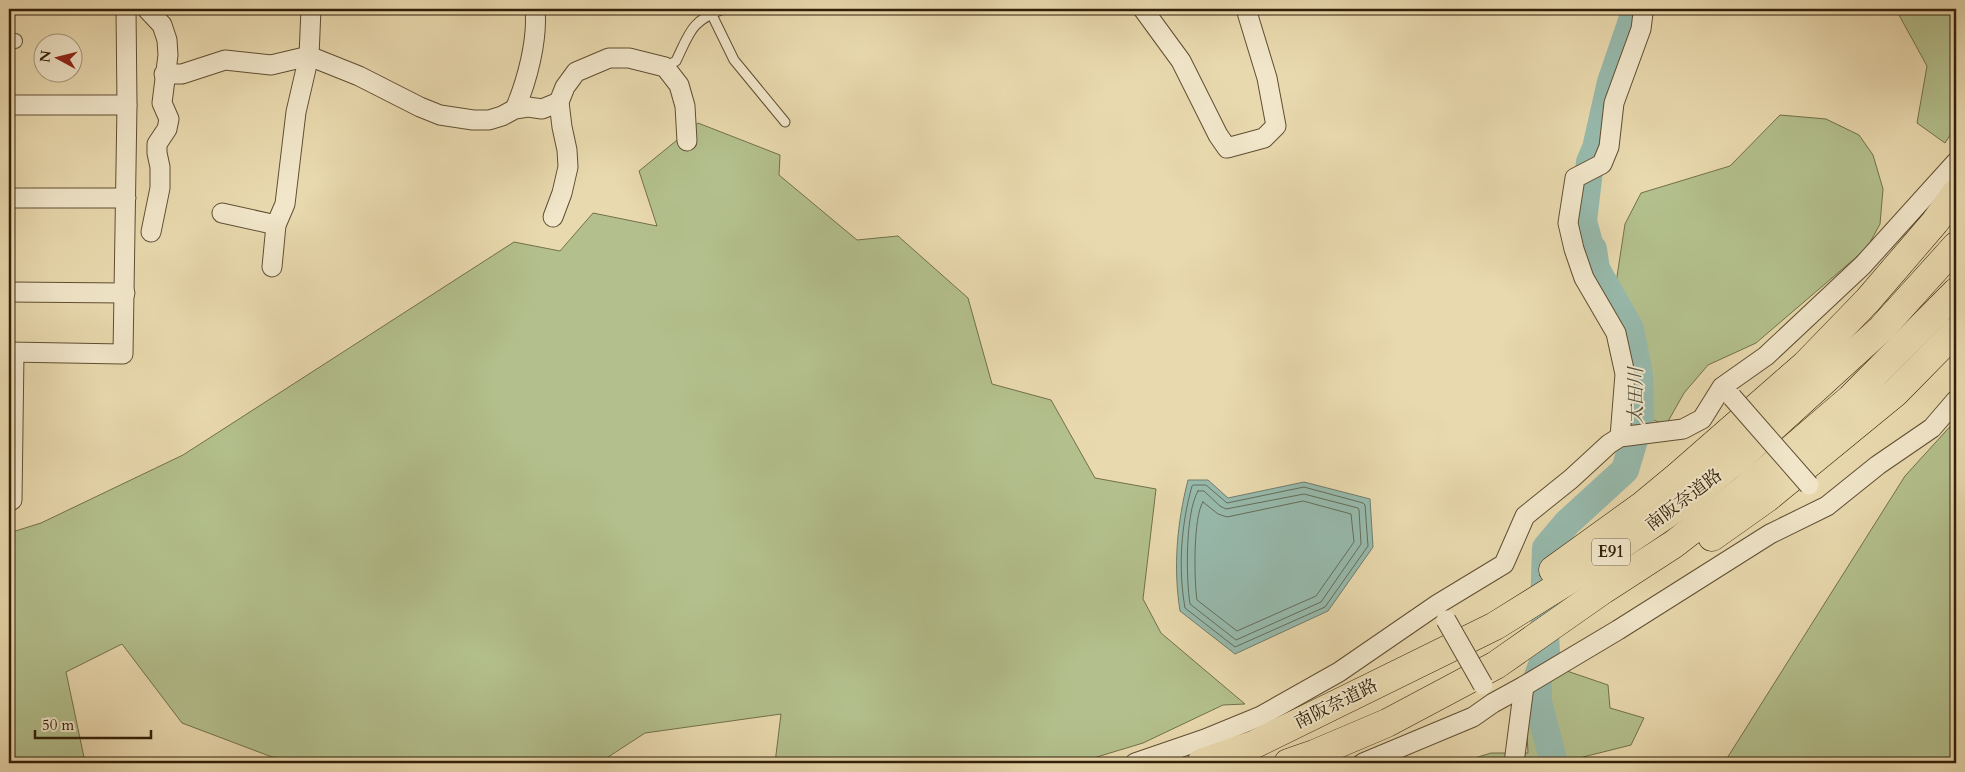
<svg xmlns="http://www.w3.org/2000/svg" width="1965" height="772" viewBox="0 0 1965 772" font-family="Cardo,'Noto Serif JP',serif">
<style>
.green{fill:#b3c08d;stroke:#72704a}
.water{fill:#97baad;stroke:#6f7c6b}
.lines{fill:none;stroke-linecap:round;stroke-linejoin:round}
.shore{stroke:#646d5a;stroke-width:1}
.river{stroke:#97baad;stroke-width:28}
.service-casing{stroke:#604e32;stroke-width:11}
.pedestrian-casing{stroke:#604e32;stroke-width:16}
.minor-casing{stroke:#604e32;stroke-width:21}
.motorway-casing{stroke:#322008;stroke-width:29}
.service{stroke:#f1e6ca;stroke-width:9}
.pedestrian{stroke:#f1e6ca;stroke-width:14}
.minor{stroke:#f1e6ca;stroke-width:19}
.motorway{stroke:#e9d9ae;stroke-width:28}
.minor-bridge-casing{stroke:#604e32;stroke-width:21;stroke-linecap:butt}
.minor-bridge{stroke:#f1e6ca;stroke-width:19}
.labels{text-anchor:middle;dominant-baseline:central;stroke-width:4;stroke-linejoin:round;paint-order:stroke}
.shield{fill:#f1e6ca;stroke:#6b5b42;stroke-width:1}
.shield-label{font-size:16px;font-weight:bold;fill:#322008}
.street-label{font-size:18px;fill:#322008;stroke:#f1e6ca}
.water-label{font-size:19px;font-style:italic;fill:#504e3a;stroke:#f1e6ca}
</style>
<rect width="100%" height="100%" fill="#e9d9ae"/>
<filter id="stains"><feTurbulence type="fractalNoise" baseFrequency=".004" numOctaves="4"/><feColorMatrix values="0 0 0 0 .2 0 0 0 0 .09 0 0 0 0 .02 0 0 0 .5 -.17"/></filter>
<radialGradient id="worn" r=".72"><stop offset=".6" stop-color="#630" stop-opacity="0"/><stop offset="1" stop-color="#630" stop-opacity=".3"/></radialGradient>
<g class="green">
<polygon points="1901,9 1956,9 1956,126 1945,143 1917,123 1927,66 1899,15"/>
<polygon points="1780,115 1826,119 1859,135 1873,155 1883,189 1880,224 1867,248 1756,343 1708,365 1684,393 1666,425 1651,419 1651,385 1616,283 1625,224 1641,193 1730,166"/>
<polygon points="698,123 780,155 779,175 857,240 898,236 968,298 992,384 1051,400 1095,478 1156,489 1143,599 1161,633 1245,704 1223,705 1143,743 1077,763 775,763 781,714 645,733 599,763 322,763 272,757 182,723 122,644 66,672 85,762 9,763 9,533 41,523 183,455 514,242 560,251 593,213 657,226 639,171"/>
<polygon points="1956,420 1956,763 1724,763 1905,476"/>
<polygon points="1564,670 1608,685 1610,708 1644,718 1631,745 1583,757 1582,763 1464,763 1465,761 1491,753 1528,753 1525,697"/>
</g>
<path class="water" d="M 1188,480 L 1208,480 L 1228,498 L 1304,482 L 1370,499 L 1373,547 L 1328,611 L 1235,654 L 1180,611 C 1173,567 1177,523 1188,480 Z"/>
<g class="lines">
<g class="shore">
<path d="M 1194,485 L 1206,485 L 1227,503 L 1304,487 L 1363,503 L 1365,505 L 1368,546 L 1325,607 L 1235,647 L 1185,608 C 1178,568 1181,525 1192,486 Z"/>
<path d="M 1198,491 L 1204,491 L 1220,506 L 1226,509 L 1304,494 L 1358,508 L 1359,510 L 1361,544 L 1321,602 L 1236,640 L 1190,604 C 1186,579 1185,513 1198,491 Z"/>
<path d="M 1203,502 L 1218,514 L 1227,517 L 1303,501 L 1351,514 L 1354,542 L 1316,596 L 1237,631 L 1197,600 C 1194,582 1193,516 1203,502 Z"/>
</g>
<polyline class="river" points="1554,763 1538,702 1538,676 1546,654 1544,608 1546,548 1567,523 1625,470 1640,420 1639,375 1630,329 1596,269 1593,249 1590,247 1583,221 1590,162 1596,148 1611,82 1636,9"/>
<defs>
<g id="service">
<polyline points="711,13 734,60 785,122"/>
<path d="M 665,67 L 676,61 C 690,32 691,21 723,9"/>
</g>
<polyline id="pedestrian" points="9,41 15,41"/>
<g id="minor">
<polyline points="147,9 162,25 167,40 168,55 162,103 169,119 167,129 157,144 157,153 160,167 160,188 151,232"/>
<polyline points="1143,9 1181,61 1218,135 1227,148 1264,138 1276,126 1267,78 1246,9"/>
<polyline points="164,74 182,74 225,60 271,65 309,56 359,76 420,107 440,115 473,120 489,120 502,116 515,109 528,107 542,109 559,102"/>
<polyline points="9,105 127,105"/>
<path d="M 515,109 C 527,81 538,40 535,9"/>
<polyline points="9,198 126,198"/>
<polyline points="222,213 276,225"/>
<polyline points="553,217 562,193 568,167 567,150 562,127 559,102 565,87 576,72 609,58 629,58 665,67 679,85 685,106 687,141"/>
<polyline points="272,267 276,225 285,204 296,112 309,56 311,9"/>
<polyline points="9,292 125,293"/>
<polyline points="9,352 123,354 127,105 126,9"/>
<polyline points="1620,437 1625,374 1616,333 1584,278 1574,249 1568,223 1575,178 1602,164 1609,147 1614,103 1641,29 1643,13 1641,9"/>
<polyline points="12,500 14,353"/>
<polyline points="1135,763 1205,739 1261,716 1339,672 1438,604 1504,564 1525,516 1571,479 1609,444 1620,437 1683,429 1702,419 1722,387 1766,356 1863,265 1956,162"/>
<polyline points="1363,763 1473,717 1493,703 1524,686 1618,630 1770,534 1827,506 1878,465 1932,428 1956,400"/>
<polyline points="1514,763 1524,686"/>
</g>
<g id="motorway">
<polyline points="1712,537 1767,498 1895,393 1956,331"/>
<polyline points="1553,570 1643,505 1678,476 1805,365 1868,300 1935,222 1956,193"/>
<polyline points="1201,763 1253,745 1495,626 1580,573 1676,508 1739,458 1882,328 1956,246"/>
<polyline points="1288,763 1314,754 1387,723 1496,665 1603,590 1674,544 1746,488 1850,399 1956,292"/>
</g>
</defs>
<use href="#service" class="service-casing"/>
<use href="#pedestrian" class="pedestrian-casing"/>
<use href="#minor" class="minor-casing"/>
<use href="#motorway" class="motorway-casing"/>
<use href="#service" class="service"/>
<use href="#pedestrian" class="pedestrian"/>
<use href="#minor" class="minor"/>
<use href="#motorway" class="motorway"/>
<defs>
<g id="minor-bridge">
<polyline points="1732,397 1809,485"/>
<polyline points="1446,620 1483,685"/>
</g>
</defs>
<use href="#minor-bridge" class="minor-bridge-casing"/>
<use href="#minor-bridge" class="minor-bridge"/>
</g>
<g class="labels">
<rect class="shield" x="1592" y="538.5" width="38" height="27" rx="4"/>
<g class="shield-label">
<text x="1611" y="552">E91</text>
</g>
<g class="street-label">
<text transform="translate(1684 500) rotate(-37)">南阪奈道路</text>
<text transform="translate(1336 704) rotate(-26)">南阪奈道路</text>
</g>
<g class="water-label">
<text transform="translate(1636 396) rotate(-90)">太田川</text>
</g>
</g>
<rect width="1965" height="772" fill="none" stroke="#e9d9ae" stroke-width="30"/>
<rect x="10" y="10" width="1945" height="752" fill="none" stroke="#322008" stroke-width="2.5"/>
<rect x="15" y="15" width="1935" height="742" fill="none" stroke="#322008"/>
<g transform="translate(58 58) rotate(277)"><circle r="24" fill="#f1e6ca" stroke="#a5977c"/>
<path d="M0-4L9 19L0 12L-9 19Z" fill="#8f2418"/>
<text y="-8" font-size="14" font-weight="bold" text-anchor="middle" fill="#322008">N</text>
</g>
<path d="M35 730v8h116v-8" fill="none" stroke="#322008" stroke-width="2.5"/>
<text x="42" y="730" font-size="15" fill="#322008" stroke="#f1e6ca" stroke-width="4" paint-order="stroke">50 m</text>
<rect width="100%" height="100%" filter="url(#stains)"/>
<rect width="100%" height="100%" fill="url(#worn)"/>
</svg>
